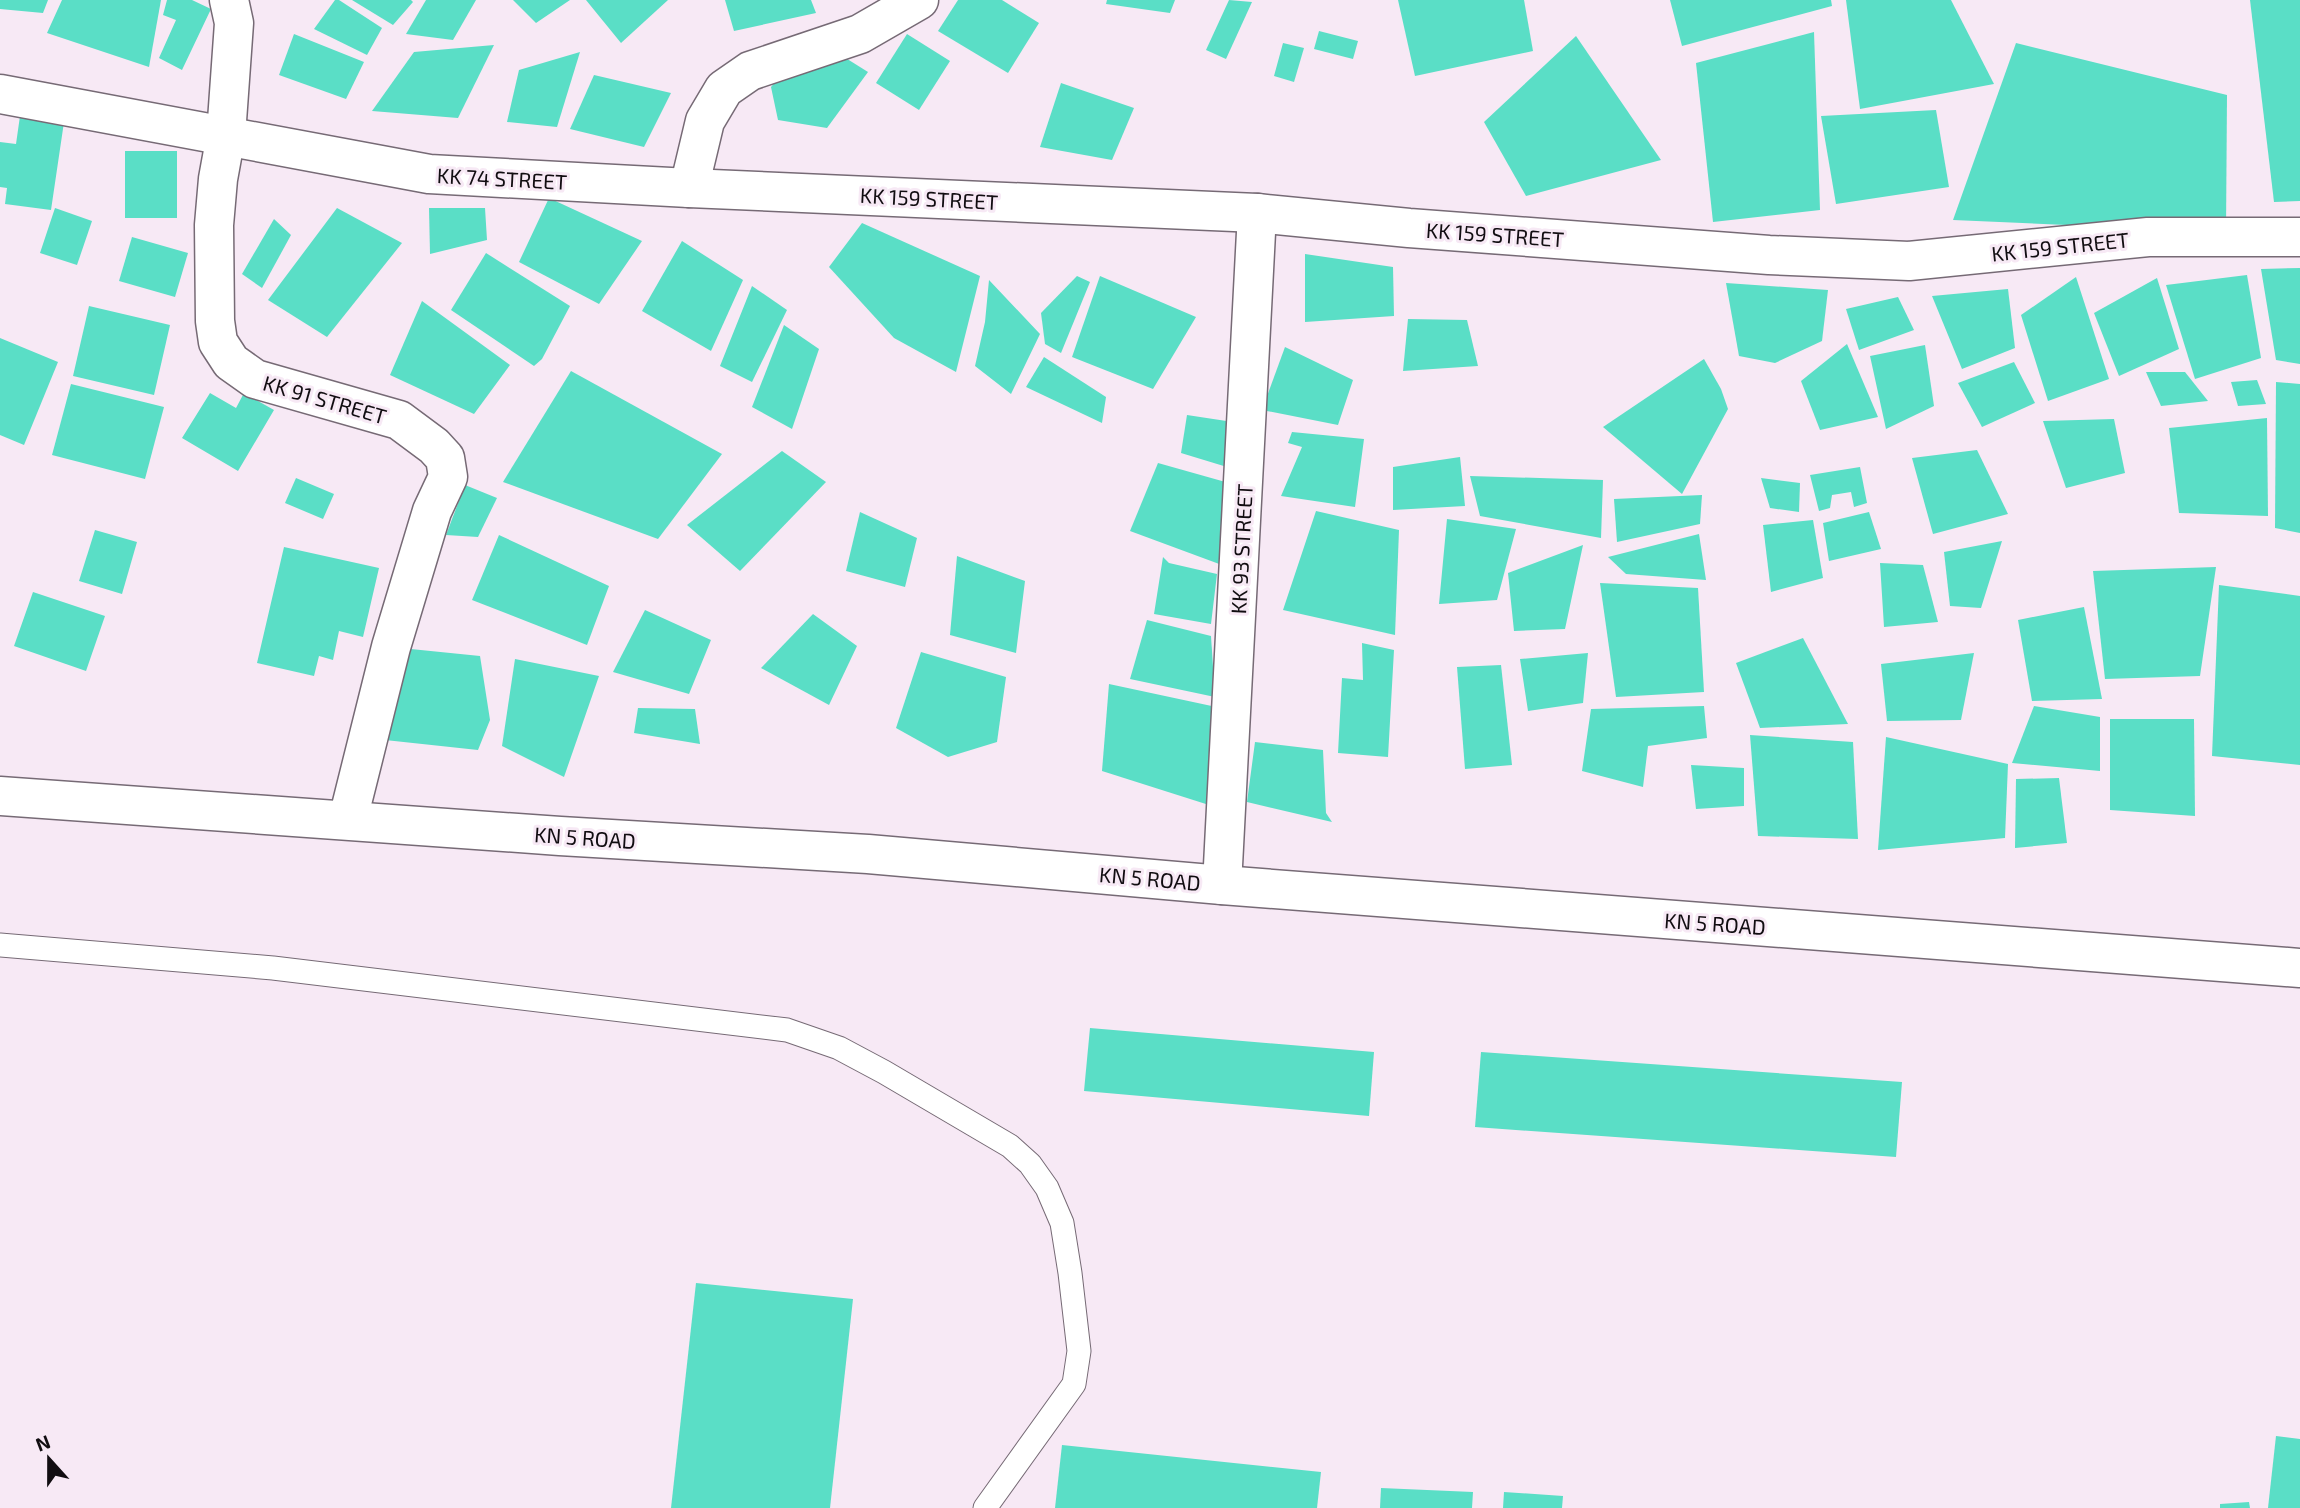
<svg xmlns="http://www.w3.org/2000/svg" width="2300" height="1508" viewBox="0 0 2300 1508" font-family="'Exo 2',sans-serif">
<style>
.building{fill:#5adec6}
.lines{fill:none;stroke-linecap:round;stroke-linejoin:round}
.lane-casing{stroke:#766a75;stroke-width:25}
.street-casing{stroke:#766a75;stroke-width:41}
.secondary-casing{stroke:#766a75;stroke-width:41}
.lane{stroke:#fff;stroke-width:23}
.street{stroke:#fff;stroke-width:38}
.secondary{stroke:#fff;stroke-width:38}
.labels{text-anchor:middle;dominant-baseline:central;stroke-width:6;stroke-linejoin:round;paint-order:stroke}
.street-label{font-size:21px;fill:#110d11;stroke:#f7e9f5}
</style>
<rect width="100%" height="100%" fill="#f7e9f5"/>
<g class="building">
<polygon points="0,0 48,0 43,13 0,9"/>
<polygon points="62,0 161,0 149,67 47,33"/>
<polygon points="167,0 192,0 211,9 182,70 159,58 176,20 163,15"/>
<polygon points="335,0 339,0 382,28 367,55 314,29"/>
<polygon points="352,0 411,0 413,2 393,25"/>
<polygon points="426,0 476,0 453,40 406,34"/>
<polygon points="513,0 570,0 536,23"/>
<polygon points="586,0 668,0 621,43"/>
<polygon points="725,0 811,0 816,13 734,31"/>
<polygon points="958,0 1002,0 1039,23 1008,73 938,31"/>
<polygon points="1107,0 1175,0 1170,13 1106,4"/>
<polygon points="1229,0 1252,2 1226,59 1206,50"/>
<polygon points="1398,0 1524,0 1533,51 1415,76"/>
<polygon points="1670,0 1831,0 1832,6 1682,46"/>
<polygon points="1846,0 1951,0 1994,84 1860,109"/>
<polygon points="2250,0 2300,0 2300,201 2274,202"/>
<polygon points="1319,31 1358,41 1353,59 1314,49"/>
<polygon points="1814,32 1820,210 1713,222 1696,63"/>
<polygon points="294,34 364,62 346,99 279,75"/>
<polygon points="907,34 950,61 919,110 876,83"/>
<polygon points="1576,36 1661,160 1526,196 1484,122"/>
<polygon points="1283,43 1304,48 1294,82 1274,76"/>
<polygon points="2016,43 2227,95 2226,232 1953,220"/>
<polygon points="494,45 458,118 372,111 414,52"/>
<polygon points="580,52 557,127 507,122 519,70"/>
<polygon points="798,55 844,57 868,72 827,128 778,120 771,87"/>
<polygon points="594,75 671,93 644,147 570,129"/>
<polygon points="1061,83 1134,108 1112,160 1040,147"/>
<polygon points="1936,110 1949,187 1836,204 1821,116"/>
<polygon points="20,116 64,122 51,210 5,204 7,188 0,187 0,142 16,144"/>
<rect x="125" y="151" width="52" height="67"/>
<polygon points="549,198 642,241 599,304 519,262"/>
<polygon points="55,208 92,221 77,265 40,253"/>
<polygon points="337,208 402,243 327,337 268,300"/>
<polygon points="429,208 485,208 487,240 430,254"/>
<polygon points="274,219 291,235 262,288 242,274"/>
<polygon points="862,223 980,276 956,372 894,338 829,267"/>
<polygon points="132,237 188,253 175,297 119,281"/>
<polygon points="682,241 743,280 711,351 642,311"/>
<polygon points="486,253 570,306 542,359 534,366 451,310"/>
<polygon points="1305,254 1393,267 1394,316 1305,322"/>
<polygon points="2300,268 2300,364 2276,360 2261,269"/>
<polygon points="2247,275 2261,358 2195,379 2166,285"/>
<polygon points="1077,276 1090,282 1061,353 1045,344 1041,313"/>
<polygon points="1100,276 1196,317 1153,389 1072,357"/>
<polygon points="2076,277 2109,379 2048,401 2021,315"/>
<polygon points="2157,278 2179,349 2119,376 2094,313"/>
<polygon points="989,280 1040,334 1011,394 975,366 985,322"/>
<polygon points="1726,283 1828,290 1822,341 1775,363 1739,356"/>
<polygon points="752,286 787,310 752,382 720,366"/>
<polygon points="2008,289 2015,348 1962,369 1932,296"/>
<polygon points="1898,297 1914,330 1859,350 1846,309"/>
<polygon points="422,301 510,365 474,414 390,375"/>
<polygon points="89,306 170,325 154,395 73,376"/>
<polygon points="1408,319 1467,320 1478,366 1403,371"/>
<polygon points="784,325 819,349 792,429 752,407"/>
<polygon points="0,338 58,362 24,445 0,435"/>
<polygon points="1847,344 1878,417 1820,430 1801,381"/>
<polygon points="1925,345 1934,406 1886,429 1870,356"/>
<polygon points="1285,347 1353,380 1338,425 1262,410"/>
<polygon points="1044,357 1106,397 1102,423 1026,387"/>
<polygon points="1704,359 1721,389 1728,409 1682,494 1603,427"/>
<polygon points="2014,362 2035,403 1982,427 1958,383"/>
<polygon points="571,371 722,454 658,539 503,482"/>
<polygon points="2146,372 2185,372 2208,401 2161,406"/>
<polygon points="2257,380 2266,404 2238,406 2231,382"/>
<polygon points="2276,382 2300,384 2300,533 2275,528"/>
<polygon points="71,384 164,407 145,479 52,455"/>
<polygon points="210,393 236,408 244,393 274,410 238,471 182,438"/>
<polygon points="1187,415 1233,422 1227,467 1181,453"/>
<polygon points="2267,418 2268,516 2179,513 2169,428"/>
<polygon points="2114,419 2125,473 2066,488 2043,421"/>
<polygon points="1292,432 1364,439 1355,507 1281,496 1302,447 1288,443"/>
<polygon points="1977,450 2008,514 1933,534 1912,458"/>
<polygon points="782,451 826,482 740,571 687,525"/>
<polygon points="1460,457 1465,506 1393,510 1393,467"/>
<polygon points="1158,463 1229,483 1230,568 1130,531"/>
<polygon points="1860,467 1867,503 1854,507 1851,492 1832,495 1830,508 1819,511 1810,475"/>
<polygon points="1470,476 1603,480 1601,538 1480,516"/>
<polygon points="296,478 334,494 323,519 285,503"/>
<polygon points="1761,478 1800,483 1799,512 1770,508"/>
<polygon points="465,485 497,498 478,537 446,535"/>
<polygon points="1702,495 1700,524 1617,542 1614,499"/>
<polygon points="1316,511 1399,530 1395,635 1283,610"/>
<polygon points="860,512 917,538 905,587 846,571"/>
<polygon points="1869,512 1881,549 1829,561 1823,523"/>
<polygon points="1447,519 1516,529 1497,600 1439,604"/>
<polygon points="1813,520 1823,578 1771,592 1763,525"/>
<polygon points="95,530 137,542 122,594 79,581"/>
<polygon points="1699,534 1706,580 1626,574 1608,557"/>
<polygon points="499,535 609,586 587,645 472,600"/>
<polygon points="2002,541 1981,608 1950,606 1944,552"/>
<polygon points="1583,545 1565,629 1514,631 1508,573"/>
<polygon points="284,547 379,568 363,637 339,631 333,660 319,656 314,676 257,663"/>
<polygon points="957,556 1025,581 1016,653 950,635"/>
<polygon points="1163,557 1169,563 1217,574 1211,624 1154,614"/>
<polygon points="1880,563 1923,565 1938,622 1884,627"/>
<polygon points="2216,567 2200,676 2105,679 2093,571"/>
<polygon points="1600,583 1698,588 1704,692 1616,697"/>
<polygon points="2219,585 2300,596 2300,765 2212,756"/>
<polygon points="33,592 105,616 86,671 14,646"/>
<polygon points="2084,607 2102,699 2032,701 2018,620"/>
<polygon points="645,610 711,640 689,694 613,672"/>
<polygon points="813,614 857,646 829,705 761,668"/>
<polygon points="1147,620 1211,636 1215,697 1130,679"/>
<polygon points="1803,638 1848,724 1760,728 1736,663"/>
<polygon points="1362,643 1394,650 1388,757 1338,753 1342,678 1363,680"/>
<polygon points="391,647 480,656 490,720 478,750 385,740"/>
<polygon points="921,652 1006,677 997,742 948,757 896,728"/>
<polygon points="1588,653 1583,703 1528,711 1520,659"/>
<polygon points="1974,653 1961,720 1887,721 1881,664"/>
<polygon points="515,659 599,676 564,777 502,746"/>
<polygon points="1501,665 1512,765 1465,769 1457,667"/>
<polygon points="1109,684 1221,708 1209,805 1102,771"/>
<polygon points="1704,706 1707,738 1648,746 1643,787 1582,771 1591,709"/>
<polygon points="2034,706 2100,717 2100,771 2012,763"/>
<polygon points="638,708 695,709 700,744 634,733"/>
<polygon points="2110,719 2194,719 2195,816 2110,810"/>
<polygon points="1750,735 1853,742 1858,839 1758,836"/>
<polygon points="1886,737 2008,764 2005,838 1878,850"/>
<polygon points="1255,742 1323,750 1326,813 1332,822 1247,802"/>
<polygon points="1691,765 1744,768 1744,806 1696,809"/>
<polygon points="2059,778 2067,843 2015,848 2016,779"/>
<polygon points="1090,1028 1374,1052 1369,1116 1084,1091"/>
<polygon points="1481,1052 1902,1082 1896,1157 1475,1127"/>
<polygon points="696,1283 853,1299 830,1508 671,1508"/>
<polygon points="2276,1436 2300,1439 2300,1508 2268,1508"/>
<polygon points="1062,1445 1321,1472 1317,1508 1055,1508"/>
<polygon points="1381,1488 1473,1492 1472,1508 1380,1508"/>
<polygon points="1504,1492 1563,1496 1562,1508 1503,1508"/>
<polygon points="2249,1502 2250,1508 2220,1508 2220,1504"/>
</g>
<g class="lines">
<defs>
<polyline id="lane" points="0,945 273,968 787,1030 839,1048 884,1072 1010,1146 1030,1164 1047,1188 1062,1223 1070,1273 1079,1351 1074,1384 985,1508"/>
<g id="street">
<polyline points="229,0 234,23 226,135 218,179 214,225 215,321 218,342 231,362 255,379 399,420 434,446 445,458 448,477 432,511 391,647 348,819"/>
<polyline points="0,94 429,174 689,188 705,121 724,89 750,71 860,34 919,0"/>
<polyline points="689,188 1257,213 1409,228 1769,255 1909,261 2148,237 2300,237"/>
<polyline points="1222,885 1257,213"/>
</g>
<polyline id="secondary" points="0,796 560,836 868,854 1222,885 2300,968"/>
</defs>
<use href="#lane" class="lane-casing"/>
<use href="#street" class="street-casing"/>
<use href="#secondary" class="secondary-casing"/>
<use href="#lane" class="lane"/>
<use href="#street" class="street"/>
<use href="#secondary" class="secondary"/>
</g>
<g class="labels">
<g class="street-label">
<text transform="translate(502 178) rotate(3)">KK 74 STREET</text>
<text transform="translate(929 198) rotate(3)">KK 159 STREET</text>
<text transform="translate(1495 234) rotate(4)">KK 159 STREET</text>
<text transform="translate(2060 246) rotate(-6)">KK 159 STREET</text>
<text transform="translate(325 399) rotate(16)">KK 91 STREET</text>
<text transform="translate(1241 549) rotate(-87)">KK 93 STREET</text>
<text transform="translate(585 837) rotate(4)">KN 5 ROAD</text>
<text transform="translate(1150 878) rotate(5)">KN 5 ROAD</text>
<text transform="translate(1715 923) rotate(4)">KN 5 ROAD</text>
</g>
</g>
<g transform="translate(49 1459) rotate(339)" stroke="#f7e9f5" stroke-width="5" paint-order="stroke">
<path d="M0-5L12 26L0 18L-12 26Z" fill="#110d11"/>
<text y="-10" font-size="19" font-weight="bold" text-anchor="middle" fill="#110d11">N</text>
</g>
</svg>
